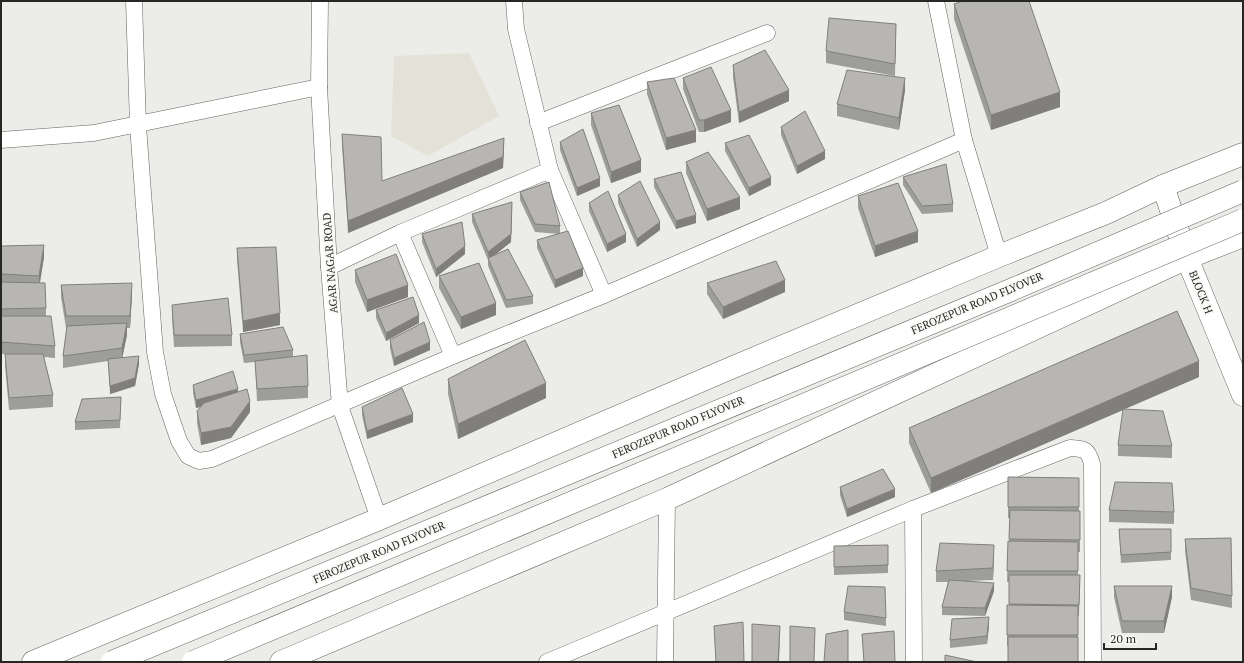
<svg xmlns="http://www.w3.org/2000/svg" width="1244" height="663" viewBox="0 0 1244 663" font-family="'PT Serif',serif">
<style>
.built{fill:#e4e2d8}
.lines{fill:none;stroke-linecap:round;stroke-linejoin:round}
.street-casing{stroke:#636360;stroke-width:17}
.secondary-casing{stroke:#636360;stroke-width:23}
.street{stroke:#fff;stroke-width:16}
.secondary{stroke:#fff;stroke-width:22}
.highway-bridge-casing{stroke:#636360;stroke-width:23;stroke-linecap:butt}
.highway-bridge{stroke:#fff;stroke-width:22}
.wall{fill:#9d9d9a}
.shaded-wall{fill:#807f7d}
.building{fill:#b7b6b3;stroke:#807f7d}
.labels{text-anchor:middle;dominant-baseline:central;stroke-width:4;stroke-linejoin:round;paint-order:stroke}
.street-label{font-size:11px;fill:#272726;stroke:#f9f9f6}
</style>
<rect width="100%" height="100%" fill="#ecece9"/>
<polygon class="built" points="469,53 499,116 428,156 391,136 394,56"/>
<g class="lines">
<defs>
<g id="street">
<polyline points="134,1 138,126 155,352 163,394 179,441 188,456 199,461 212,459 453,356 604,295 964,140"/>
<polyline points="320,1 319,87 329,267 340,406 379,519"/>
<polyline points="514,1 516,29 550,170"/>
<polyline points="936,1 964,140 999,256"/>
<polyline points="538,123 767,33"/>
<polyline points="1,140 94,133 319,87"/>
<polyline points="400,233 453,356"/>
<polyline points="329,267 400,233 550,170 604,295"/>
<polyline points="913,509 914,662"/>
<path d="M 547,662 L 913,509 L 1070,448 C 1085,449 1088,449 1092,464 L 1093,662"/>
<polyline points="665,662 667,499"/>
</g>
<g id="secondary">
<polyline points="1163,186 1187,258 1243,395"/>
<polyline points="33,662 379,519 731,368 999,256 1106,213 1163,186 1243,154"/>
<polyline points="281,662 667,499 1187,258 1243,236"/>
</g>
</defs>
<use href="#street" class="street-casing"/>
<use href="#secondary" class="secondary-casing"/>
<use href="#street" class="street"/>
<use href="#secondary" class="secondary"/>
<defs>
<g id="highway-bridge">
<polyline points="112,662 1011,290 1243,191"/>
<polyline points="193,662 1243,220"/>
</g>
</defs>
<use href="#highway-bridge" class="highway-bridge-casing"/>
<use href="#highway-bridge" class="highway-bridge"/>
</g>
<g class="wall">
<polygon points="954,4 1060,107 991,130 954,19"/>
<polygon points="896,24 895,76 826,63 826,51"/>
<polygon points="733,65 789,101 739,123 733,77"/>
<polygon points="683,78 731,122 704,132 699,132 683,89"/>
<polygon points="647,82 696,142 666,150 647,94"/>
<polygon points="905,90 899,130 837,116 837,104"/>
<polygon points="591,113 641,172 611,183 591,125"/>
<polygon points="781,127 825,159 797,174 781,135"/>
<polygon points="342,134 382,181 504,150 503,168 348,233 342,145"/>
<polygon points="560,142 600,186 577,196 560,150"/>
<polygon points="725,143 771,185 749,196 725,151"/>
<polygon points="686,162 740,209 707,221 686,173"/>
<polygon points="903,177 953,204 953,212 922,214 903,185"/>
<polygon points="654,179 696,223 676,229 654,187"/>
<polygon points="520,192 560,226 560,233 583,276 555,288 537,248 537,240 559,234 535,232 520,200"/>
<polygon points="618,195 660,230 637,247 618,203"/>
<polygon points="858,196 918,242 875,257 858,208"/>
<polygon points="589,203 626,242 607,252 589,211"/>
<polygon points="512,210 511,242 494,255 533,296 533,304 506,308 488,266 488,260 472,222 472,214"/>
<polygon points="422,234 465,254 436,277 422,242"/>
<polygon points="1,246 44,257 40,283 46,308 46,316 55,346 55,358 44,357 53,395 53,407 9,410 5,366 5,354 1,354"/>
<polygon points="237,248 280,325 243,332 237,260"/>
<polygon points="355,270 408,297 367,312 355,282"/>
<polygon points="439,276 496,315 461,329 439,288"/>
<polygon points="707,283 785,292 723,319 707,294"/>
<polygon points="61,285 132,295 130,328 127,328 127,335 122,358 139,364 135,386 110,394 108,361 63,368 63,356 67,328 66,328 61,297"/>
<polygon points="172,305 232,335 232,346 174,347 172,316"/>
<polygon points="376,310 419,323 386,341 376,318"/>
<polygon points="240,334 293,350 293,357 308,386 308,398 257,401 255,362 244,363 240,342"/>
<polygon points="390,340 430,350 394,366 390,348"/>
<polygon points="1199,377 1123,409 1172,446 1172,458 1118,456 1118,445 1123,410 931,493 909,443 909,428"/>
<polygon points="448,379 546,398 458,439 448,394"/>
<polygon points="193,385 238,392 250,412 231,438 201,445 197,423 197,411 201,407 196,408 193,393"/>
<polygon points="121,397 120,428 75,430 75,422"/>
<polygon points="362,407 413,422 367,439 362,415"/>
<polygon points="1008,477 1079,478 1079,511 1080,522 1080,552 1078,552 1078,575 1080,575 1079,616 1078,616 1078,662 1007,646 1007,605 1009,605 1009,582 1007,582 1008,541 1009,541 1010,518 1008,518"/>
<polygon points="840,487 895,497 847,517 840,495"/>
<polygon points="1109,510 1174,512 1174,524 1109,522"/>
<polygon points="1119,529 1171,529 1171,560 1121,563"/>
<polygon points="1231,538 1232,608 1191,600 1185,551 1185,539"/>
<polygon points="888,545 888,573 834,575 834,554"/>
<polygon points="994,557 993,580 967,581 994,591 985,616 942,615 942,607 948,582 936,582 936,571"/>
<polygon points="1114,586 1172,597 1164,633 1122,633 1114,597"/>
<polygon points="844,612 886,618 886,626 844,620"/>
<polygon points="989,625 987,644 950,648 950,640"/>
<polygon points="862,634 895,662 864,662"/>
</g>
<g class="shaded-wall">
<polygon points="905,78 905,90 899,130 899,118"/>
<polygon points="789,90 789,101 739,123 739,112"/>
<polygon points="1060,92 1060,107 991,130 991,115"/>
<polygon points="731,110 731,122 704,132 704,120"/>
<polygon points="696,130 696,142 666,150 666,138"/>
<polygon points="504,138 503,168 348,233 348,221"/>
<polygon points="825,151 825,159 797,174 797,166"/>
<polygon points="641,160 641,172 611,183 611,172"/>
<polygon points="771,177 771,185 749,196 749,188"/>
<polygon points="600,178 600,186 577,196 577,188"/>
<polygon points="740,197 740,209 707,221 707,209"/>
<polygon points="512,202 511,242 489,260 488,252"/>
<polygon points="696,215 696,223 676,229 676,221"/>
<polygon points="660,222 660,230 637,247 637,239"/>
<polygon points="918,231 918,242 875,257 875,246"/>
<polygon points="626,234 626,242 607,252 607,244"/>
<polygon points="44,245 44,257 39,287 39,276"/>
<polygon points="465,246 465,254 436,277 436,269"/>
<polygon points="583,268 583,276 555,288 555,280"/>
<polygon points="785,280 785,292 723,319 723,307"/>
<polygon points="132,283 132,295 130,328 130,316"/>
<polygon points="408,285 408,297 367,312 367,300"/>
<polygon points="496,303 496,315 461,329 461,317"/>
<polygon points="280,313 280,325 243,332 243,321"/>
<polygon points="419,315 419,323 386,341 386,333"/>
<polygon points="127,323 127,335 122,359 122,348"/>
<polygon points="430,342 430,350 394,366 394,358"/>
<polygon points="139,356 139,364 135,386 110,394 110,386"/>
<polygon points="1199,361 1199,377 931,493 931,478"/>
<polygon points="546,383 546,398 458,439 458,424"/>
<polygon points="238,389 238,397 196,408 196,400"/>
<polygon points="250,401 250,412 231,438 201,445 201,433"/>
<polygon points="413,414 413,422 367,439 367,431"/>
<polygon points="895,489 895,497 847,517 847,509"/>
<polygon points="994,545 994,557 993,580 993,568"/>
<polygon points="994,583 994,591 985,616 985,608"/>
<polygon points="1172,586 1172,597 1164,633 1164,621"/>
<polygon points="989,617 989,625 987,644 987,636"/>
<polygon points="780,626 780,634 779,662 778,662"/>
</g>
<g class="building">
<polygon points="963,1 1029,1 1060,92 991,115 954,4"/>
<polygon points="829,18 896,24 895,64 826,51"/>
<polygon points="765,50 789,90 739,112 733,65"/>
<polygon points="711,67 731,110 704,120 699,120 683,78"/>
<polygon points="847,70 905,78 899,118 837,104"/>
<polygon points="674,78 696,130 666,138 647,82"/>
<polygon points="619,105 641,160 611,172 591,113"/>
<polygon points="805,111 825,151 797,166 781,127"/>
<polygon points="583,129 600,178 577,188 560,142"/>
<polygon points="342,134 381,137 382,181 504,138 503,157 348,221"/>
<polygon points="749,135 771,177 749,188 725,143"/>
<polygon points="708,152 740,197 707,209 686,162"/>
<polygon points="946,164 953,204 922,206 903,177"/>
<polygon points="681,172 696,215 676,221 654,179"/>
<polygon points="640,181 660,222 637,239 618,195"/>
<polygon points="549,182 560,226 535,224 520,192"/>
<polygon points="898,183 918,231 875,246 858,196"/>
<polygon points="608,191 626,234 607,244 589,203"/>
<polygon points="512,202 511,234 488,252 472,214"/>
<polygon points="462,222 465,246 436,269 422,234"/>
<polygon points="568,231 583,268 555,280 537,240"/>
<polygon points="44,245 39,276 1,274 1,246"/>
<polygon points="276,247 280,313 243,321 237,248"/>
<polygon points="508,249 533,296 506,300 488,258"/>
<polygon points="396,254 408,285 367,300 355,270"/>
<polygon points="776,261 785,280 723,307 707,283"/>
<polygon points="479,263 496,303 461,317 439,276"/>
<polygon points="1,282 45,283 46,308 1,309"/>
<polygon points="132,283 130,316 66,316 61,285"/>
<polygon points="413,297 419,315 386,333 376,310"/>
<polygon points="228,298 232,335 174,335 172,305"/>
<polygon points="1177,311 1199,361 931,478 909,428"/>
<polygon points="1,316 51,316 55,346 1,342"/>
<polygon points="424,322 430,342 394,358 390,340"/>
<polygon points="127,323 122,348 63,356 67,326"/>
<polygon points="283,327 293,350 244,355 240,334"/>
<polygon points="525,340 546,383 458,424 448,379"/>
<polygon points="5,354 43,354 53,395 9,398"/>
<polygon points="307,355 308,386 257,389 255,361"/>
<polygon points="139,356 135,378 110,386 108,359"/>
<polygon points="233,371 238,389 196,400 193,385"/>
<polygon points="402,388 413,414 367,431 362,407"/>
<polygon points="247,389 250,401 231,427 201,433 197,411 204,403"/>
<polygon points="121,397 120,420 75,422 82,399"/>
<polygon points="1123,409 1163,411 1172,446 1118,445"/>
<polygon points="883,469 895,489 847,509 840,487"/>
<polygon points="1008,477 1079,478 1079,507 1008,507"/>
<polygon points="1115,482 1172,483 1174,512 1109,510"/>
<polygon points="1010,510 1080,511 1080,540 1009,539"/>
<polygon points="1119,529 1171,529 1171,552 1121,555"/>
<polygon points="1231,538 1232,596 1191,588 1185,539"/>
<polygon points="1008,541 1078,542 1078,571 1007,571"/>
<polygon points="940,543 994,545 993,568 936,571"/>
<polygon points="888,545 888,565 834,567 834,546"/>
<polygon points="1009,575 1080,575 1079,605 1009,604"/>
<polygon points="949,580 994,583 985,608 942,607"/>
<polygon points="848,586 885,587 886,618 844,612"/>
<polygon points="1114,586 1172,586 1164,621 1122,621"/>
<polygon points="1007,605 1078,606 1078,635 1007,635"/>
<polygon points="989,617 987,636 950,640 952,619"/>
<polygon points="743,622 744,662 716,662 714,626"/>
<polygon points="752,624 780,626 778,662 752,662"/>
<polygon points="790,626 815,628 814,662 790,662"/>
<polygon points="848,630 848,662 824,662 826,634"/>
<polygon points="894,631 895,662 864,662 862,634"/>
<rect x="1008" y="637" width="70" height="25"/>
<polygon points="945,655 977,662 945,662"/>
</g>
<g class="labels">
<g class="street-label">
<text transform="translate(330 263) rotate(-94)">AGAR NAGAR ROAD</text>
<text transform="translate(1201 292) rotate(68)">BLOCK H</text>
<text transform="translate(977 303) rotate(-23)">FEROZEPUR ROAD FLYOVER</text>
<text transform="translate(678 427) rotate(-23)">FEROZEPUR ROAD FLYOVER</text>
<text transform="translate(379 552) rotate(-23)">FEROZEPUR ROAD FLYOVER</text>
</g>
</g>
<rect width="1244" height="663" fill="none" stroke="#272726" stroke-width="4"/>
<path d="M1104 643v6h52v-6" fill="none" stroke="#272726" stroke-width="2"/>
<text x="1110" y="643" font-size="12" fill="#272726" stroke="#f9f9f6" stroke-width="3" paint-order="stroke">20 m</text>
</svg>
